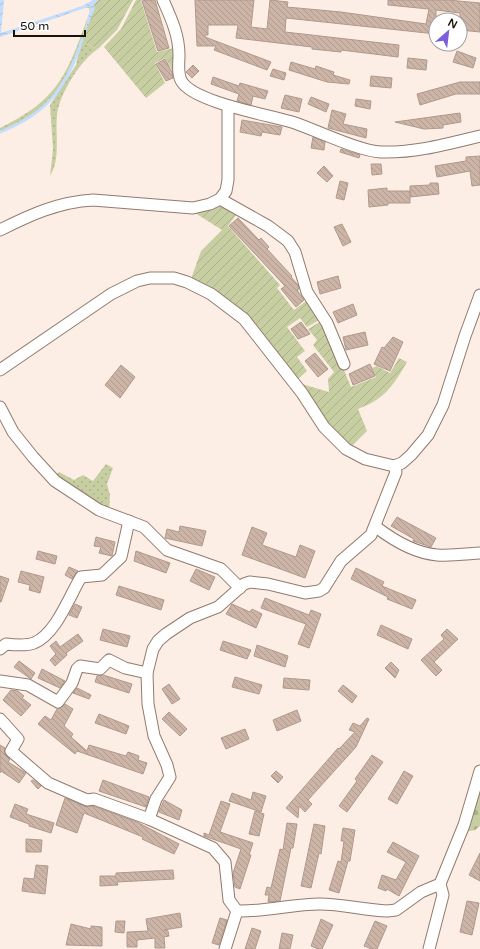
<svg xmlns="http://www.w3.org/2000/svg" width="480" height="949" viewBox="0 0 480 949" font-family="'Varela Round',sans-serif">
<style>
.grass{fill:url(#grass-dots)}
.cemetery{fill:url(#cemetery-stones)}
.garden{fill:url(#garden-furrows)}
.water{fill:url(#water-waves)}
.lines{fill:none;stroke-linecap:round;stroke-linejoin:round}
.stream{stroke:#c2ddfe;stroke-width:3}
.building{fill:url(#building-back-hatch);stroke:#b0998c}
.minor-casing{stroke:#917b6e;stroke-width:13}
.minor{stroke:#fff;stroke-width:11}
</style>
<defs>
<pattern id="grass-dots" width="8" height="8" patternUnits="userSpaceOnUse"><rect width="8" height="8" fill="#c7cea1"/><path d="M2 2h.1M6 6h.1" fill="none" stroke="#aab089" stroke-width="1.8" stroke-linecap="round"/></pattern>
<pattern id="cemetery-stones" width="16" height="16" patternUnits="userSpaceOnUse"><rect width="16" height="16" fill="#c7cea1"/><path d="M2 7V4a2 2 0 0 1 4 0v3zM10 15v-3a2 2 0 0 1 4 0v3z" fill="#aab089"/></pattern>
<pattern id="garden-furrows" width="10" height="10" patternUnits="userSpaceOnUse"><rect width="10" height="10" fill="#c7cea1"/><path d="M-1 1l2-2M0 10L10 0M9 11l2-2" fill="none" stroke="#aab089"/></pattern>
<pattern id="water-waves" width="16" height="10" patternUnits="userSpaceOnUse"><rect width="16" height="10" fill="#c2ddfe"/><path d="M0 5q4-4 8 0t8 0" fill="none" stroke="#a6bdd8"/></pattern>
<pattern id="building-back-hatch" width="6" height="6" patternUnits="userSpaceOnUse"><rect width="6" height="6" fill="#ccb5a7"/><path d="M-1 5l2 2M0 0l6 6M5-1l2 2" fill="none" stroke="#af9b8f"/></pattern>
</defs>
<rect width="100%" height="100%" fill="#fdeee5"/>
<g class="grass">
<path d="M 91,6 L 82,40 L 85,43 L 98,49 C 81,59 58,96 57,116 C 55,135 61,159 50,176 L 53,149 L 50,105 L 76,65 L 81,42 C 76,53 73,66 67,77 C 51,104 29,119 0,131 L 0,128 C 61,99 68,71 90,11 L 89,8 L 84,8 Z"/>
<polygon points="106,464 113,468 107,484 110,495 109,511 54,477 59,472 74,480 83,475 93,481"/>
</g>
<polygon class="cemetery" points="480,777 480,826 475,830 465,832"/>
<g class="garden">
<polygon points="98,0 133,0 117,30 98,49 85,43 82,40 94,4"/>
<polygon points="136,0 144,0 141,1 157,52 174,48 175,70 173,71 165,58 155,63 165,83 146,98 104,47 121,29"/>
<path d="M 220,203 L 238,212 L 228,226 L 280,285 L 277,288 L 294,310 L 309,299 L 321,319 L 307,327 L 300,318 L 287,327 L 305,351 L 297,357 L 307,371 L 297,380 C 265,339 242,297 191,279 L 201,251 L 222,230 L 192,211 Z"/>
<path d="M 323,320 L 351,387 L 376,377 L 372,368 L 377,366 L 390,373 L 399,358 L 407,362 C 393,386 385,399 358,409 L 367,431 L 351,447 C 330,429 317,408 302,384 L 329,392 L 328,379 L 334,372 L 313,345 L 317,340 L 308,329 Z"/>
</g>
<polygon class="water" points="0,0 4,0 1,33 82,6 93,0 98,0 94,4 95,8 82,40 91,6 0,37"/>
<g class="lines">
<path class="stream" d="M 0,132 C 47,114 67,87 82,40"/>
</g>
<g class="building">
<polygon points="147,0 155,0 169,48 158,51 142,1"/>
<polygon points="195,0 254,0 251,27 267,29 270,0 288,2 287,7 341,12 426,24 429,9 388,5 388,0 448,0 480,3 480,32 460,30 460,13 436,10 436,34 286,18 285,32 399,45 398,57 341,50 341,52 312,49 312,47 236,38 238,25 208,25 208,35 205,35 205,37 271,62 267,70 214,50 216,46 197,46"/>
<polygon points="457,51 476,58 473,68 453,62"/>
<polygon points="408,58 427,60 426,70 407,68"/>
<polygon points="165,59 172,72 173,78 166,81 156,64"/>
<polygon points="291,62 315,69 316,66 334,72 333,75 350,80 349,84 327,82 289,70"/>
<polygon points="193,65 199,71 192,78 186,72"/>
<polygon points="273,69 286,73 284,80 270,76"/>
<polygon points="371,76 392,78 391,88 370,86"/>
<polygon points="213,77 239,86 240,83 268,91 265,99 253,96 251,105 237,101 239,94 211,84"/>
<polygon points="460,82 480,82 480,94 456,94 420,105 417,94"/>
<polygon points="285,95 302,99 299,112 281,108"/>
<polygon points="311,97 329,104 326,112 308,104"/>
<polygon points="356,99 371,101 370,109 355,106"/>
<polygon points="332,110 346,114 343,124 367,129 366,138 328,128"/>
<polygon points="460,113 461,122 443,125 443,128 424,129 395,122"/>
<polygon points="242,120 282,127 280,135 262,132 261,136 240,132"/>
<polygon points="313,137 325,142 324,150 311,148"/>
<polygon points="341,149 360,155 359,158 340,152"/>
<polygon points="480,156 480,185 472,186 470,171 437,177 435,166 466,161 466,157"/>
<polygon points="371,164 381,164 382,174 372,175"/>
<polygon points="324,166 333,176 327,182 317,173"/>
<polygon points="340,181 348,183 344,200 336,198"/>
<polygon points="430,183 438,183 439,194 410,197 410,186 430,185"/>
<polygon points="387,188 387,191 410,191 410,203 388,203 388,205 369,207 368,190"/>
<polygon points="238,218 259,240 261,238 269,247 267,249 292,276 291,277 298,285 299,289 297,290 304,300 296,307 281,289 285,286 229,226"/>
<polygon points="342,224 351,242 343,246 334,227"/>
<polygon points="338,276 341,288 320,294 317,282"/>
<polygon points="353,304 357,315 338,323 333,312"/>
<polygon points="301,322 310,334 298,339 291,329"/>
<polygon points="365,332 368,345 346,350 343,337"/>
<polygon points="393,337 403,342 390,371 374,364 382,347 384,348"/>
<polygon points="315,353 328,369 318,377 305,361"/>
<polygon points="370,364 375,376 353,385 349,374"/>
<polygon points="121,365 135,377 120,398 105,385"/>
<polygon points="397,517 436,538 431,547 413,541 414,539 391,526"/>
<polygon points="180,526 206,531 202,546 165,538 167,529 179,532"/>
<polygon points="252,527 267,533 262,545 296,557 300,545 315,551 305,578 242,555"/>
<polygon points="96,537 115,542 112,556 99,553 101,547 94,546"/>
<polygon points="38,551 57,556 55,564 36,559"/>
<polygon points="136,551 170,563 166,573 134,561"/>
<polygon points="69,567 78,571 72,579 65,575"/>
<polygon points="356,568 384,582 382,586 416,600 412,609 387,599 388,597 351,579"/>
<polygon points="196,569 215,577 209,590 190,581"/>
<polygon points="21,571 44,577 40,593 29,590 30,585 18,582"/>
<polygon points="0,576 9,579 1,602 0,602"/>
<polygon points="119,586 164,600 161,610 116,595"/>
<polygon points="265,598 309,615 311,610 321,614 309,648 298,644 306,624 261,608"/>
<polygon points="75,604 82,607 77,618 69,615"/>
<polygon points="232,604 250,612 252,609 262,614 256,628 226,614"/>
<polygon points="381,625 412,639 408,649 377,635"/>
<polygon points="103,629 130,636 127,647 100,640"/>
<polygon points="447,629 458,639 434,662 442,670 436,676 421,660 444,639 441,635"/>
<polygon points="78,634 83,641 66,653 67,655 55,666 50,660 56,654 50,646 56,641 60,647"/>
<polygon points="223,641 251,650 247,659 220,650"/>
<polygon points="257,645 288,656 285,667 254,656"/>
<polygon points="19,661 35,673 31,679 14,667"/>
<polygon points="391,662 399,670 395,678 385,668"/>
<polygon points="42,669 65,681 60,688 38,678"/>
<polygon points="103,675 132,684 129,693 95,682 97,676"/>
<polygon points="235,677 262,685 259,694 232,687"/>
<polygon points="284,678 310,680 309,690 283,688"/>
<polygon points="169,684 180,699 172,704 162,689"/>
<polygon points="343,685 357,696 352,703 338,691"/>
<polygon points="77,688 91,695 89,699 73,693"/>
<polygon points="11,690 18,691 24,696 22,698 31,705 21,716 3,700"/>
<polygon points="65,704 73,709 64,726 73,734 71,737 87,751 89,745 126,756 128,752 139,756 138,760 147,763 143,774 77,751 75,754 38,724 45,716 51,720 57,709 61,708"/>
<polygon points="297,710 301,721 277,731 273,720"/>
<polygon points="169,712 187,729 180,736 162,719"/>
<polygon points="99,714 129,726 126,734 95,723"/>
<polygon points="367,718 369,719 356,747 308,800 312,804 305,812 299,806 298,818 286,808 338,748 339,749 355,732 349,730 353,723 360,726"/>
<polygon points="245,729 249,739 226,749 221,738"/>
<polygon points="0,745 5,748 5,754 10,759 8,762 26,773 19,783 1,771 0,773"/>
<polygon points="372,755 383,762 347,812 339,806 357,781 355,779"/>
<polygon points="276,771 283,777 278,783 271,776"/>
<polygon points="404,771 413,776 397,804 388,799"/>
<polygon points="33,780 41,786 38,789 31,781"/>
<polygon points="103,780 149,797 146,807 99,791"/>
<polygon points="253,792 266,796 261,812 229,801 232,793 251,800"/>
<polygon points="65,798 84,806 93,806 137,822 179,844 174,854 142,839 143,837 84,813 77,833 56,825"/>
<polygon points="164,800 182,810 179,820 159,812"/>
<polygon points="221,801 230,804 220,832 253,843 249,855 251,855 240,889 235,887 233,873 241,849 204,836 204,833 209,835"/>
<polygon points="15,804 28,809 26,814 54,823 51,833 29,826 29,824 10,817"/>
<polygon points="255,811 264,814 259,836 249,834"/>
<polygon points="287,823 297,824 293,848 291,848 280,901 268,902 269,895 265,895 267,887 271,888 280,849 283,850"/>
<polygon points="314,824 325,826 321,854 319,853 311,888 301,886"/>
<polygon points="343,828 355,830 350,861 348,861 339,893 329,890 338,861 341,862 344,841 341,841"/>
<polygon points="26,839 42,840 41,852 26,852"/>
<polygon points="393,842 419,856 399,896 387,889 386,891 378,888 382,875 396,880 406,862 387,852"/>
<polygon points="480,853 480,881 469,875"/>
<polygon points="36,865 48,866 45,894 22,891 24,878 34,879"/>
<polygon points="173,870 174,879 117,882 118,885 100,886 100,876 116,876 116,873"/>
<polygon points="467,901 479,903 472,935 460,932"/>
<polygon points="180,913 182,927 164,930 168,931 169,936 164,937 165,948 155,948 155,938 137,940 137,947 127,947 127,932 148,931 146,919"/>
<polygon points="220,918 227,920 219,945 212,943"/>
<polygon points="321,919 333,925 322,949 318,949 311,946"/>
<polygon points="116,921 125,921 124,933 115,932"/>
<polygon points="375,921 387,926 377,949 372,949 364,946"/>
<polygon points="71,924 91,929 91,926 102,927 102,946 66,945"/>
<polygon points="252,928 261,931 255,949 245,949"/>
<polygon points="282,933 293,935 290,949 279,949"/>
</g>
<g class="lines">
<defs>
<g id="minor">
<path d="M 163,0 C 171,18 179,35 179,55 C 179,63 177,75 182,82 C 196,103 270,115 295,123 C 318,131 359,151 381,152 C 415,153 447,144 480,136"/>
<polyline points="220,199 268,226 288,241 295,252 307,292 327,323 344,364"/>
<path d="M 0,230 C 30,215 58,202 93,200 L 193,208 L 210,204 L 220,199 L 226,191 L 228,180 L 228,106"/>
<polyline points="0,370 111,294 137,281 150,278 174,278 187,282 211,294 244,319 302,393 324,427 346,449 365,459 394,466 402,463 411,455 428,435 443,405 465,336 480,295"/>
<polyline points="0,407 13,432 33,457 55,481 99,510 144,527 167,550 221,569 240,588"/>
<path d="M 376,527 C 393,540 415,553 437,555 C 451,556 466,554 480,553"/>
<path d="M 0,649 L 6,644 C 15,645 26,646 34,643 C 56,634 69,597 81,577 L 102,575 L 121,557 L 129,521"/>
<polyline points="0,681 28,685 58,702 72,683 77,669 80,666 100,669 109,660 125,668 147,673"/>
<polyline points="0,719 18,739 11,751 48,783 87,800 94,799 149,819 213,848 225,862 229,900 237,911"/>
<polyline points="149,819 156,799 170,777 167,765 154,736 148,704 147,673 153,649 158,641 166,634 190,618 218,607 244,584 250,582 268,584 305,593 319,591 324,588 341,561 371,535 396,472 394,466"/>
<path d="M 225,949 L 237,911 C 265,912 292,904 320,904 C 342,904 364,910 387,911 L 396,910 L 421,892 L 440,884 L 464,825 L 480,771"/>
<polyline points="429,949 443,895 440,884"/>
</g>
</defs>
<use href="#minor" class="minor-casing"/>
<use href="#minor" class="minor"/>
</g>
<g transform="translate(448 32) rotate(28)"><circle r="19" fill="#ffffff" stroke="#a3a09e"/>
<path d="M0-3L7 15L0 10L-7 15Z" fill="#7c5fd9"/>
<text y="-6" font-size="11" font-weight="bold" text-anchor="middle" fill="#1a120d">N</text>
</g>
<path d="M14 30v6h71v-6" fill="none" stroke="#1a120d" stroke-width="2"/>
<text x="20" y="30" font-size="12" fill="#1a120d" stroke="#ffffff" stroke-width="3" paint-order="stroke">50 m</text>
</svg>
